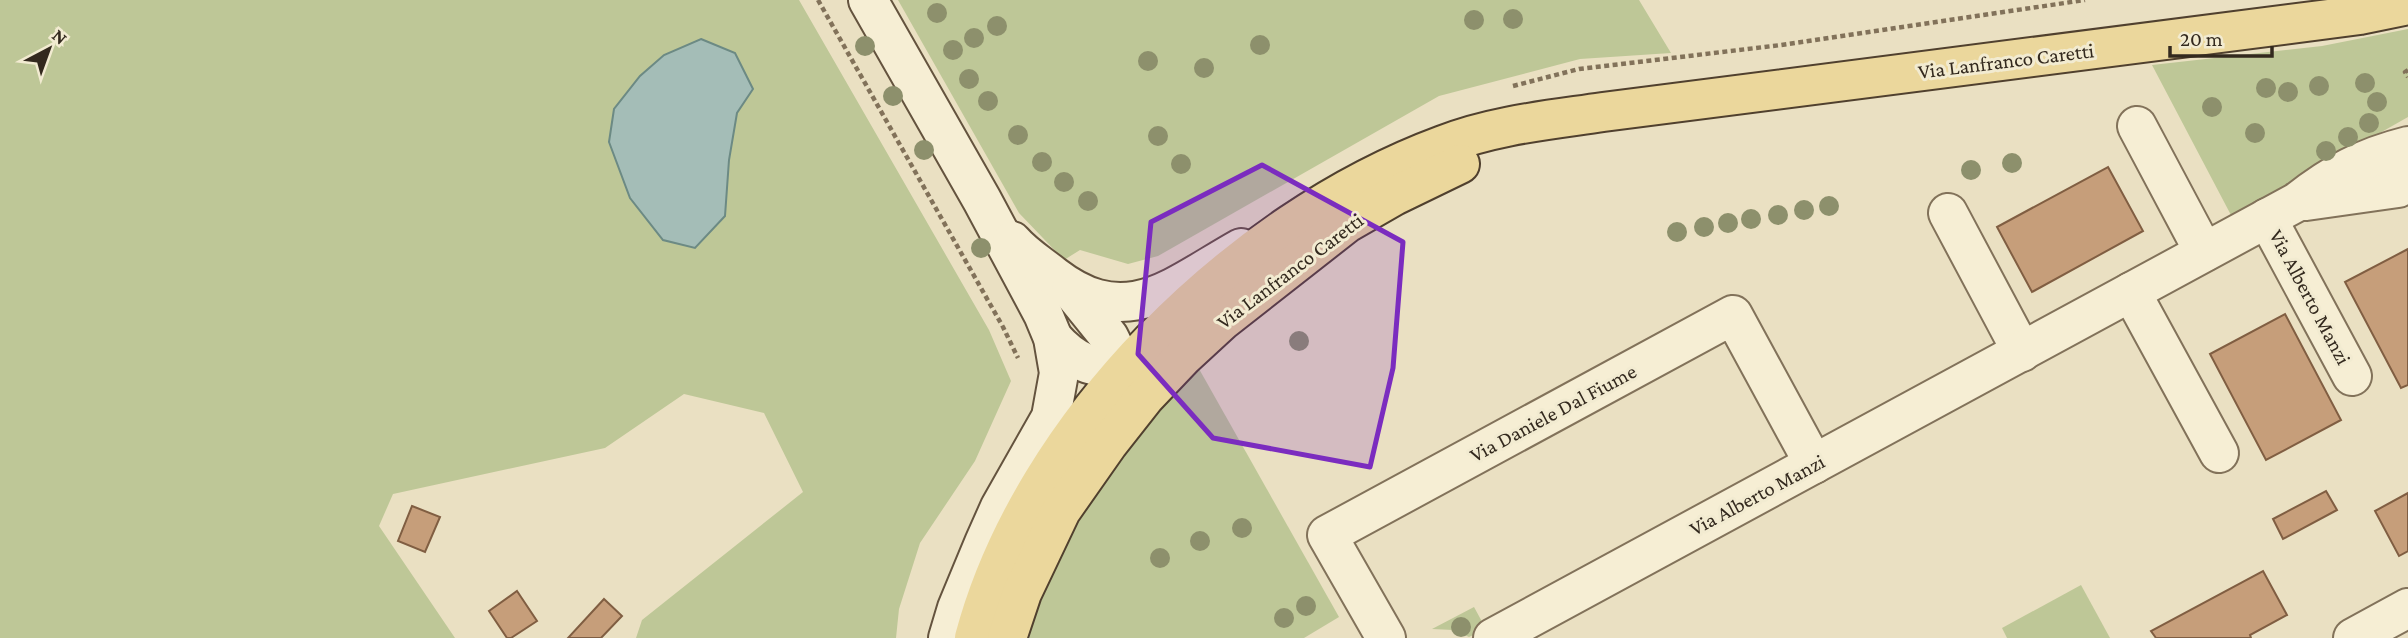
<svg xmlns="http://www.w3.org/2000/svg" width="2408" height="638" viewBox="0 0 2408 638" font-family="'Crimson Pro',serif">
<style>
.green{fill:#bec797}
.water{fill:#a4bdb7;stroke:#6c8a84;stroke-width:2}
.building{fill:#c69e7a;stroke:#805e42;stroke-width:2}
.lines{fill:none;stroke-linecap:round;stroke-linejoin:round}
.street-casing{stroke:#82725a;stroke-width:42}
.secondary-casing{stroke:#64533e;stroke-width:42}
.primary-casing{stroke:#50402e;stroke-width:42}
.path{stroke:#82725a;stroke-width:4.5;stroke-dasharray:5 3.5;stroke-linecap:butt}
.street{stroke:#f6eed4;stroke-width:38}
.secondary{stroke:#f6eed4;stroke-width:38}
.primary{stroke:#ebd79c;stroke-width:38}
.tree{fill:#8d906c}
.marked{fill:#7b2cbf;fill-opacity:0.2;stroke:#7b2cbf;stroke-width:5;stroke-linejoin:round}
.labels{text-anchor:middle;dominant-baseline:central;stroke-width:6;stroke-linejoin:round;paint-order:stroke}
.street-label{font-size:21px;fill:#33291e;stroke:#f2ebd1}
</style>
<rect width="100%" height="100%" fill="#eae0c2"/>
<g class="green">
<polygon points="0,0 799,0 989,330 1011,381 975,461 920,543 899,609 896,638 636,638 642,620 803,492 764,413 684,394 605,448 393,494 379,526 455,638 0,638"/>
<polygon points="898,0 1639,0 1671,53 1580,59 1439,96 1158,256 1128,264 1080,250 1064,260 1019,213"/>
<polygon points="2408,29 2408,117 2232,217 2152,65 2322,46"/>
<polygon points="1194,360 1339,617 1304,638 1025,638 1048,572 1102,476"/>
<polygon points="2081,585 2110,638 2007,638 2002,628"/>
<polygon points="1474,607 1486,629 1469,637 1453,630 1432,629"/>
</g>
<polygon class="water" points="701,39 735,53 753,89 737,113 729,160 725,216 695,248 663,240 630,198 609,142 614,109 640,76 664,55"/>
<g class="building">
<polygon points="2108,167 2143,231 2032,292 1997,227"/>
<polygon points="2408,249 2408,385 2401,388 2345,282"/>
<polygon points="2285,314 2341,420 2266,460 2210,354"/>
<polygon points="2326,491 2337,510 2283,539 2273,519"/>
<polygon points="2408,493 2408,551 2399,556 2375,511"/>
<polygon points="412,506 440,517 425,552 398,541"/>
<polygon points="2263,571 2287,615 2250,635 2251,638 2156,638 2151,631"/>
<polygon points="517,591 537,621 511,638 507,638 489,611"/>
<polygon points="604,599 622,616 601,638 568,638"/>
</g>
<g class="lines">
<defs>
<g id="street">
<polyline points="2137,126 2204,252"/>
<polyline points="2306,201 2398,188 2408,176"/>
<polyline points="1948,213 2022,352"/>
<polyline points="2267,218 2352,376"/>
<polyline points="2131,292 2219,453"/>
<polyline points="1386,638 1327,535 1733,315 1814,464"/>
<path d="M 1493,638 L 2297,202 C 2332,174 2364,157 2408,146"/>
<polyline points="2353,638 2408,608"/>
</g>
<g id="secondary">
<polyline points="868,0 982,200 1043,314 1053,338 1059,373 1051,417 1000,507 984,543 957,608 948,638"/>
<path d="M 1012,241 C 1024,255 1039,264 1054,276 C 1127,332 1173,286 1241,248"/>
<polyline points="1071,290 1109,337 1126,371"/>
<path d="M 1053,338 C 1076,364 1092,367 1126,371"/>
</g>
<g id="primary">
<path d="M 974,638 C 1031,424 1237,221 1443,145 C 1494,125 1549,120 1603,112 L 2360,15 L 2408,5"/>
<polyline points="1007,638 1022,593 1061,511 1108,444 1145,397 1184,356 1222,321 1347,223 1394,196 1460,164"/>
</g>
</defs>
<use href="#street" class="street-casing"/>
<use href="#secondary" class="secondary-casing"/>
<use href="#primary" class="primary-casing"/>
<g class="path">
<polyline points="818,0 1003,327 1018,358"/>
<polyline points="2408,70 2405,72 2408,77"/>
<polyline points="1513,86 1579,69 1781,45 2085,0"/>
</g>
<use href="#street" class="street"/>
<use href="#secondary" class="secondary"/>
<use href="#primary" class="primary"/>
</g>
<g class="tree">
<circle cx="937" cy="13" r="10"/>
<circle cx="1513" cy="19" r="10"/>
<circle cx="1474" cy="20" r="10"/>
<circle cx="997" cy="26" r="10"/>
<circle cx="974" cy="38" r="10"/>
<circle cx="1260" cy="45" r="10"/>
<circle cx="865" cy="46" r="10"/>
<circle cx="953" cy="50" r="10"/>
<circle cx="1148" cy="61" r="10"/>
<circle cx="1204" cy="68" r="10"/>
<circle cx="969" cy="79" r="10"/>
<circle cx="2365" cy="83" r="10"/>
<circle cx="2319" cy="86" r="10"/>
<circle cx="2266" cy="88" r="10"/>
<circle cx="2288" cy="92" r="10"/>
<circle cx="893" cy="96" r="10"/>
<circle cx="988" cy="101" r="10"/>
<circle cx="2377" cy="102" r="10"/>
<circle cx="2212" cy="107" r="10"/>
<circle cx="2369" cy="123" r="10"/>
<circle cx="2255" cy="133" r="10"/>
<circle cx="1018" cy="135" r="10"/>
<circle cx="1158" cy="136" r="10"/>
<circle cx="2348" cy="137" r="10"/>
<circle cx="924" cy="150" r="10"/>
<circle cx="2326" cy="151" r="10"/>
<circle cx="1042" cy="162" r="10"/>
<circle cx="2012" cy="163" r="10"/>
<circle cx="1181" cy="164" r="10"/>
<circle cx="1971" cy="170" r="10"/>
<circle cx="1064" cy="182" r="10"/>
<circle cx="1088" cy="201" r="10"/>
<circle cx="1829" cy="206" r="10"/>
<circle cx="1804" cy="210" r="10"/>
<circle cx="1778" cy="215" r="10"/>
<circle cx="1751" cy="219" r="10"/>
<circle cx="1728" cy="223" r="10"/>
<circle cx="1704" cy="227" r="10"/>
<circle cx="1677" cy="232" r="10"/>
<circle cx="981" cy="248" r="10"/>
<circle cx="1299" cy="341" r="10"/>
<circle cx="1242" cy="528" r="10"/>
<circle cx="1200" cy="541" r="10"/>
<circle cx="1160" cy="558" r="10"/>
<circle cx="1306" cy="606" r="10"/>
<circle cx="1284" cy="618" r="10"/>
<circle cx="1461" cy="627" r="10"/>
</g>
<path class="marked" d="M 1262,165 L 1403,242 L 1393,368 L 1370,467 L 1213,438 L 1138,354 L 1151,222 Z"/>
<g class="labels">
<g class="street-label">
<text transform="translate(2006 61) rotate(-7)">Via Lanfranco Caretti</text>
<text transform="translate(1290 271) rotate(-37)">Via Lanfranco Caretti</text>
<text transform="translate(2310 297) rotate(62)">Via Alberto Manzi</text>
<text transform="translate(1553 413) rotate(-28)">Via Daniele Dal Fiume</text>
<text transform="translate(1757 495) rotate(-28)">Via Alberto Manzi</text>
</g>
</g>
<g transform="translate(49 49) rotate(41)" stroke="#f2ebd1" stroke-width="5" paint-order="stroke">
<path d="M0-5L12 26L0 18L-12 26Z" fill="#33291e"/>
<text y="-10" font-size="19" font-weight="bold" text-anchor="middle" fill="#33291e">N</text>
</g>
<path d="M2170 46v10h102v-10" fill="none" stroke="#33291e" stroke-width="3.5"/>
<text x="2180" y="46" font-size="21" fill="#33291e" stroke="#f2ebd1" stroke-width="5" paint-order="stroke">20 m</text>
</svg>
